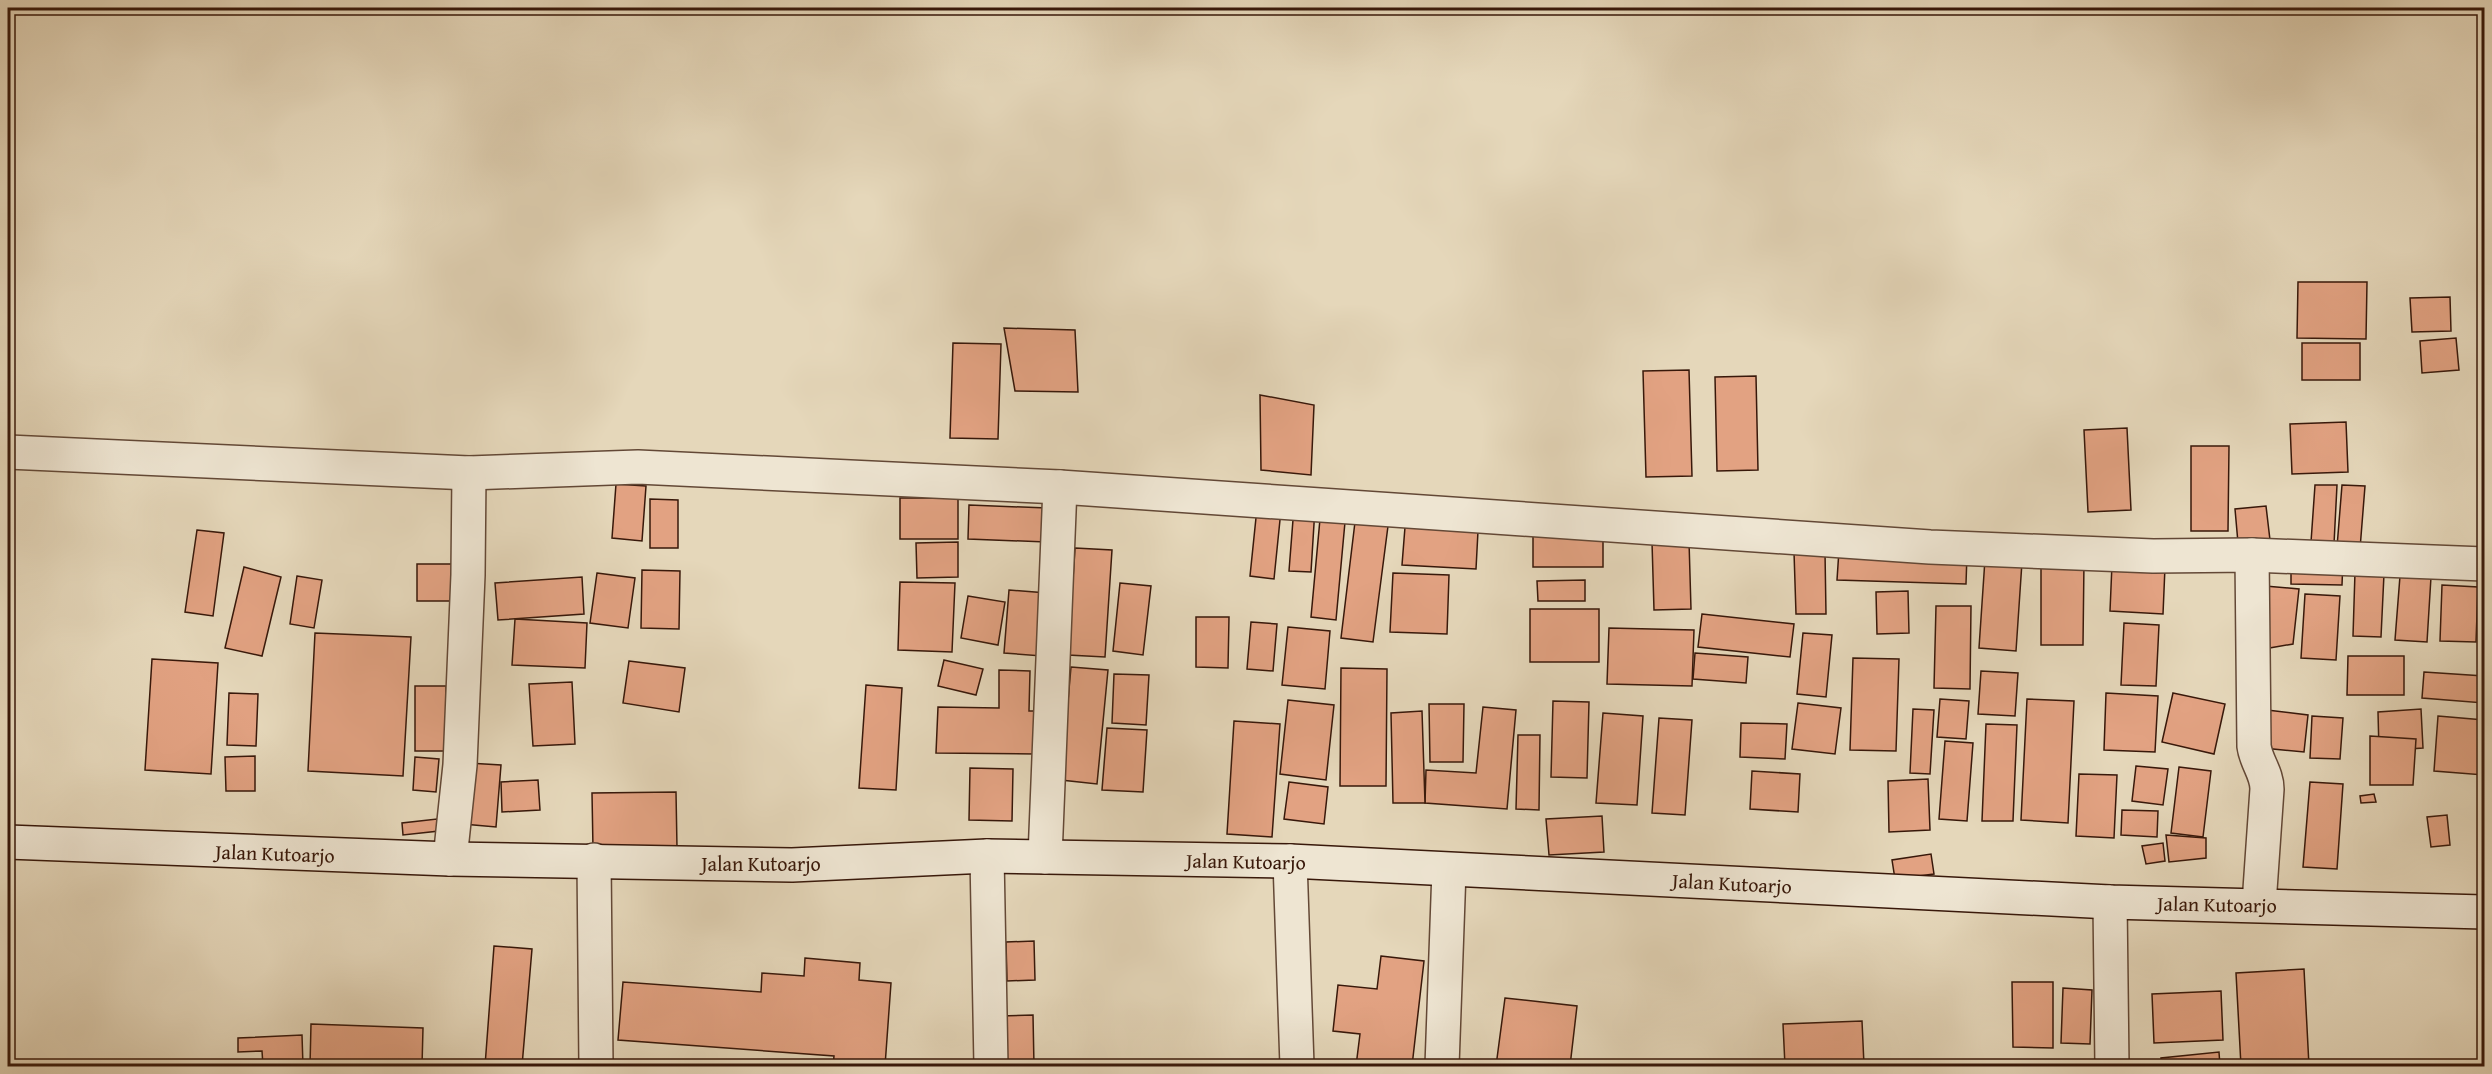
<svg xmlns="http://www.w3.org/2000/svg" width="2492" height="1074" viewBox="0 0 2492 1074" font-family="'Gentium Book Plus',serif">
<style>
.building{fill:#e2a282;stroke:#38180a;stroke-width:1.5}
.lines{fill:none;stroke-linecap:round;stroke-linejoin:round}
.street-casing{stroke:#634836;stroke-width:36}
.secondary-casing{stroke:#38180a;stroke-width:36}
.street{stroke:#eee5d2;stroke-width:33}
.secondary{stroke:#eee5d2;stroke-width:33}
.labels{text-anchor:middle;dominant-baseline:central;stroke-width:4.5;stroke-linejoin:round;paint-order:stroke}
.street-label{font-size:20px;fill:#38180a;stroke:#eee5d2}
</style>
<rect width="100%" height="100%" fill="#e5d7ba"/>
<filter id="stains"><feTurbulence type="fractalNoise" baseFrequency=".00333" numOctaves="4"/><feColorMatrix values="0 0 0 0 .2 0 0 0 0 .09 0 0 0 0 .02 0 0 0 .5 -.17"/></filter>
<radialGradient id="worn" r=".72"><stop offset=".6" stop-color="#630" stop-opacity="0"/><stop offset="1" stop-color="#630" stop-opacity=".3"/></radialGradient>
<g class="building">
<polygon points="2298,282 2367,282 2366,339 2297,338"/>
<polygon points="2450,297 2451,331 2412,332 2410,298"/>
<polygon points="1004,328 1075,330 1078,392 1015,391"/>
<polygon points="2456,338 2459,370 2422,373 2420,341"/>
<polygon points="953,343 1001,344 998,439 950,438"/>
<rect x="2302" y="343" width="58" height="37"/>
<polygon points="1689,370 1692,476 1646,477 1643,371"/>
<polygon points="1756,376 1758,470 1717,471 1715,377"/>
<polygon points="1260,395 1314,405 1311,475 1261,470"/>
<polygon points="2346,422 2348,472 2292,474 2290,424"/>
<polygon points="2127,428 2131,510 2088,512 2084,430"/>
<polygon points="2191,446 2229,446 2228,531 2191,531"/>
<polygon points="616,484 646,486 642,541 612,538"/>
<polygon points="2315,485 2337,485 2334,544 2311,542"/>
<polygon points="2342,485 2365,486 2360,549 2337,547"/>
<rect x="900" y="498" width="58" height="41"/>
<polygon points="650,499 678,500 678,548 650,548"/>
<polygon points="969,505 1047,508 1046,542 968,539"/>
<polygon points="2266,506 2270,540 2238,543 2235,509"/>
<polygon points="1294,507 1315,508 1311,572 1289,571"/>
<polygon points="1257,508 1281,510 1274,579 1250,576"/>
<polygon points="1320,519 1345,522 1336,620 1311,617"/>
<polygon points="1355,522 1388,526 1373,642 1341,638"/>
<polygon points="1405,527 1478,531 1476,569 1402,565"/>
<polygon points="197,530 224,533 213,616 185,612"/>
<rect x="1533" y="536" width="70" height="31"/>
<polygon points="1689,541 1691,609 1654,610 1652,542"/>
<polygon points="958,542 958,577 917,578 916,543"/>
<polygon points="1075,548 1112,550 1105,657 1068,655"/>
<polygon points="1839,550 1967,554 1966,584 1837,580"/>
<polygon points="1794,552 1825,552 1826,614 1796,614"/>
<polygon points="1985,559 2022,562 2016,651 1979,648"/>
<polygon points="2291,559 2343,560 2342,585 2291,584"/>
<polygon points="2041,560 2084,561 2083,645 2041,645"/>
<polygon points="417,564 453,564 452,601 417,601"/>
<polygon points="2112,564 2165,567 2163,614 2110,611"/>
<polygon points="244,567 281,577 262,656 225,648"/>
<polygon points="642,570 680,571 679,629 641,628"/>
<polygon points="2355,572 2384,574 2381,637 2353,636"/>
<polygon points="597,573 635,578 628,628 590,623"/>
<polygon points="1393,573 1449,575 1447,634 1390,632"/>
<polygon points="297,576 322,580 314,628 290,624"/>
<polygon points="2400,576 2431,577 2427,642 2395,640"/>
<polygon points="582,577 584,614 498,620 495,583"/>
<polygon points="1585,580 1585,601 1538,601 1537,581"/>
<polygon points="900,582 955,583 952,652 898,650"/>
<polygon points="1120,583 1151,586 1143,655 1113,651"/>
<polygon points="2442,585 2478,587 2476,642 2440,641"/>
<polygon points="2265,586 2299,589 2293,644 2258,650"/>
<polygon points="1009,590 1047,593 1042,656 1004,653"/>
<polygon points="1908,591 1909,633 1877,634 1876,592"/>
<polygon points="2305,594 2340,596 2336,660 2301,658"/>
<polygon points="968,596 1005,602 998,645 961,638"/>
<polygon points="1936,606 1971,606 1970,689 1934,688"/>
<rect x="1530" y="609" width="69" height="53"/>
<polygon points="1702,614 1794,624 1790,657 1698,647"/>
<polygon points="1196,617 1229,617 1228,668 1196,667"/>
<polygon points="515,619 587,623 585,668 512,665"/>
<polygon points="1251,622 1277,624 1273,671 1247,669"/>
<polygon points="2124,623 2159,625 2156,686 2121,685"/>
<polygon points="1288,627 1330,631 1325,689 1282,685"/>
<polygon points="1609,628 1694,630 1692,686 1607,684"/>
<polygon points="315,633 411,637 403,776 308,771"/>
<polygon points="1803,633 1832,635 1826,697 1797,694"/>
<polygon points="1695,653 1748,657 1746,683 1693,679"/>
<polygon points="2348,656 2404,656 2404,695 2347,695"/>
<polygon points="1853,658 1899,659 1896,751 1850,750"/>
<polygon points="152,659 218,663 211,774 145,770"/>
<polygon points="944,660 983,669 976,695 938,686"/>
<polygon points="629,661 685,668 679,712 623,703"/>
<polygon points="1071,667 1108,670 1097,784 1061,780"/>
<polygon points="1341,668 1387,669 1386,786 1340,786"/>
<polygon points="999,670 1030,671 1029,711 1036,711 1035,754 936,753 938,707 999,708"/>
<polygon points="1981,671 2018,673 2015,716 1978,714"/>
<polygon points="2424,672 2484,676 2484,703 2422,698"/>
<polygon points="1114,674 1149,675 1146,725 1112,723"/>
<polygon points="572,682 575,744 533,746 529,684"/>
<polygon points="866,685 902,688 896,790 859,788"/>
<rect x="415" y="686" width="31" height="65"/>
<polygon points="229,693 258,694 256,746 227,745"/>
<polygon points="2106,693 2158,696 2155,752 2104,750"/>
<polygon points="2173,693 2225,704 2214,754 2162,742"/>
<polygon points="1940,699 1969,701 1966,739 1937,737"/>
<polygon points="2027,699 2074,701 2068,823 2021,820"/>
<polygon points="1288,700 1334,705 1326,780 1280,774"/>
<polygon points="1553,701 1589,702 1587,778 1551,777"/>
<polygon points="1798,703 1841,708 1835,754 1792,749"/>
<polygon points="1429,704 1464,704 1463,762 1430,762"/>
<polygon points="1483,707 1516,710 1507,809 1425,803 1426,770 1476,773"/>
<polygon points="1913,709 1934,710 1930,774 1910,773"/>
<polygon points="2421,709 2423,748 2379,751 2378,712"/>
<polygon points="2267,710 2308,715 2304,752 2263,748"/>
<polygon points="1422,711 1425,803 1393,803 1391,713"/>
<polygon points="1603,713 1643,716 1637,805 1596,803"/>
<polygon points="2312,716 2343,718 2340,759 2310,758"/>
<polygon points="2438,716 2484,720 2484,775 2434,771"/>
<polygon points="1659,718 1692,720 1685,815 1652,813"/>
<polygon points="1234,721 1280,724 1272,837 1227,834"/>
<polygon points="1741,723 1787,724 1785,759 1740,757"/>
<polygon points="1986,724 2017,725 2013,821 1982,821"/>
<polygon points="1107,728 1147,730 1143,792 1102,790"/>
<polygon points="1518,735 1540,735 1539,810 1516,809"/>
<polygon points="2370,736 2416,739 2413,785 2370,785"/>
<polygon points="1945,741 1973,743 1967,821 1939,819"/>
<polygon points="255,756 255,791 226,791 225,757"/>
<polygon points="415,757 439,759 436,792 413,790"/>
<polygon points="468,763 501,765 496,827 463,824"/>
<polygon points="2136,766 2168,769 2163,805 2132,801"/>
<polygon points="2179,767 2211,771 2203,837 2171,833"/>
<polygon points="970,768 1013,769 1012,821 969,820"/>
<polygon points="1752,771 1800,774 1798,812 1750,809"/>
<polygon points="2079,774 2117,775 2114,838 2076,836"/>
<polygon points="1928,779 1930,830 1889,832 1888,781"/>
<polygon points="538,780 540,810 502,812 501,782"/>
<polygon points="1289,782 1328,787 1324,824 1284,819"/>
<polygon points="2310,782 2343,784 2337,869 2303,867"/>
<polygon points="2480,789 2484,789 2484,854 2483,854"/>
<polygon points="676,792 677,848 593,849 592,793"/>
<polygon points="2374,794 2376,802 2361,803 2360,796"/>
<polygon points="2122,810 2158,811 2157,837 2121,835"/>
<polygon points="2447,815 2450,845 2431,847 2427,817"/>
<polygon points="1602,816 1604,852 1549,855 1546,819"/>
<polygon points="437,819 439,831 403,835 402,823"/>
<polygon points="2166,835 2206,838 2206,858 2169,862"/>
<polygon points="2163,843 2165,861 2146,864 2142,846"/>
<polygon points="1931,854 1934,874 1895,879 1892,860"/>
<polygon points="1034,941 1035,980 1007,981 1006,942"/>
<polygon points="494,946 532,949 522,1066 485,1066"/>
<polygon points="1381,956 1424,961 1412,1066 1356,1066 1360,1034 1333,1031 1338,985 1377,989"/>
<polygon points="805,958 860,963 859,980 891,983 885,1066 833,1066 834,1056 618,1040 623,982 761,992 762,973 804,976"/>
<polygon points="2304,969 2309,1066 2241,1066 2236,973"/>
<polygon points="2012,982 2053,982 2053,1048 2013,1047"/>
<polygon points="2063,988 2092,990 2090,1044 2061,1043"/>
<polygon points="2221,991 2223,1040 2154,1043 2152,994"/>
<polygon points="1505,998 1577,1006 1570,1066 1496,1066"/>
<polygon points="1033,1015 1034,1066 1002,1066 1000,1016"/>
<polygon points="1862,1021 1864,1065 1785,1066 1783,1024"/>
<polygon points="311,1024 423,1028 422,1066 310,1066"/>
<polygon points="302,1035 303,1066 263,1066 262,1051 238,1052 238,1038"/>
<polygon points="2219,1052 2220,1066 2162,1066 2161,1058"/>
</g>
<g class="lines">
<defs>
<g id="street">
<polyline points="8,452 469,473 638,467 1060,487 1930,547 2153,556 2252,555 2484,564"/>
<path d="M 2252,555 L 2254,746 C 2256,762 2267,773 2267,789 L 2259,904"/>
<polyline points="987,856 991,1066"/>
<polyline points="1045,857 1060,487"/>
<polyline points="450,859 460,765 468,575 469,473"/>
<polyline points="594,860 596,1066"/>
<polyline points="1290,861 1297,1066"/>
<polyline points="2110,902 2112,1066"/>
<polyline points="1442,1066 1449,870"/>
</g>
<polyline id="secondary" points="8,842 450,859 792,865 987,856 1290,861 2110,902 2484,912"/>
</defs>
<use href="#street" class="street-casing"/>
<use href="#secondary" class="secondary-casing"/>
<use href="#street" class="street"/>
<use href="#secondary" class="secondary"/>
</g>
<g class="labels">
<g class="street-label">
<text transform="translate(275 853) rotate(2)">Jalan Kutoarjo</text>
<text transform="translate(1246 861) rotate(1)">Jalan Kutoarjo</text>
<text x="761" y="863">Jalan Kutoarjo</text>
<text transform="translate(1732 883) rotate(3)">Jalan Kutoarjo</text>
<text transform="translate(2217 904) rotate(1)">Jalan Kutoarjo</text>
</g>
</g>
<rect width="2492" height="1074" fill="none" stroke="#e5d7ba" stroke-width="30"/>
<rect x="9" y="9" width="2474" height="1056" fill="none" stroke="#38180a" stroke-width="3"/>
<rect x="15" y="15" width="2462" height="1044" fill="none" stroke="#38180a" stroke-width="1.5"/>
<rect width="100%" height="100%" filter="url(#stains)"/>
<rect width="100%" height="100%" fill="url(#worn)"/>
</svg>
